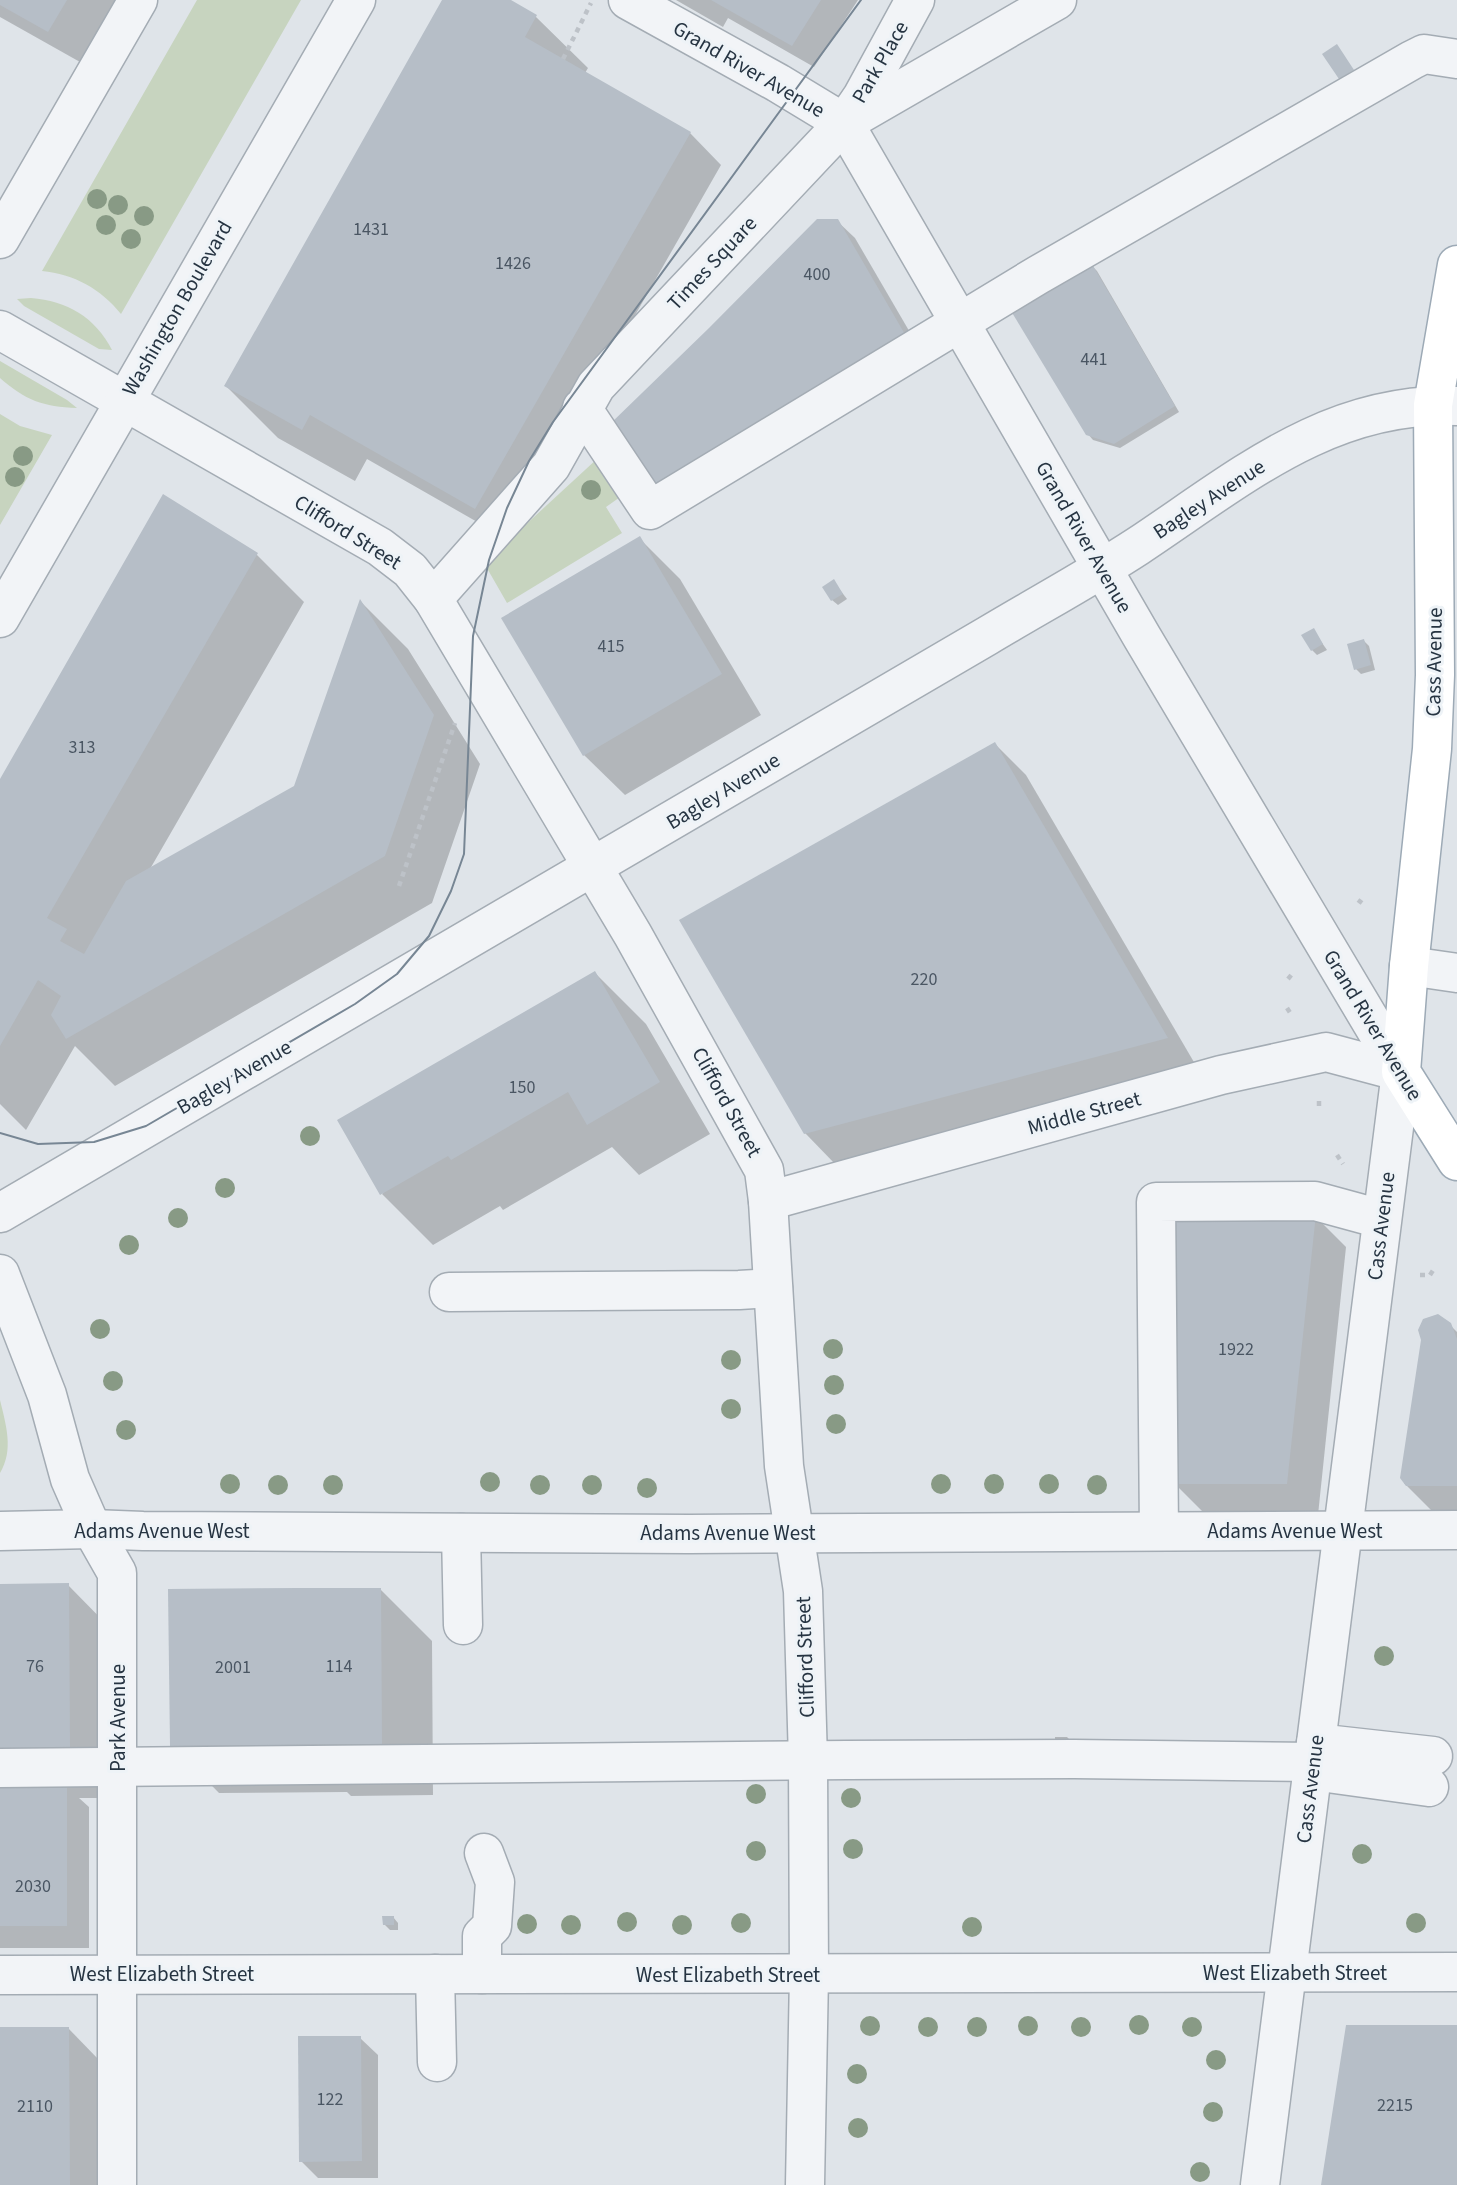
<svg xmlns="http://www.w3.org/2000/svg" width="1457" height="2185" viewBox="0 0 1457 2185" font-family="'Source Sans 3',sans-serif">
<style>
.green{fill:#c7d4bf}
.shadow{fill:#0003}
.building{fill:#b6bec7}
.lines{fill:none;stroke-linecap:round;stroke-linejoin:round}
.minor-casing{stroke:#a4acb4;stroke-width:41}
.major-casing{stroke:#9daab6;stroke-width:41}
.path{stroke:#bdc2c8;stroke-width:4.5;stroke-dasharray:5 5;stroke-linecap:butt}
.minor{stroke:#f2f4f7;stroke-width:38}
.major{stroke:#fff;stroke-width:38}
.tram{stroke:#778694;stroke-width:2}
.tree{fill:#889a85}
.labels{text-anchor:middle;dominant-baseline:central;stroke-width:6;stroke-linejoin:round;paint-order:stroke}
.number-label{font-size:18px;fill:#4a5663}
.street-label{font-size:21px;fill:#263442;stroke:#eef3f7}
</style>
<rect width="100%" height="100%" fill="#dfe4e9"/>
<g class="green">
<path d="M 197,0 L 301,0 L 121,314 C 101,289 74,274 42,271 Z"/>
<path d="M 31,298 C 67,301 95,317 112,350 L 99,349 L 24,306 L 17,299 Z"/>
<path d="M 0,361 L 67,400 L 77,408 C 43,407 25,400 0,378 Z"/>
<polygon points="0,414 20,426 52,435 0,525"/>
<polygon points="598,458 623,495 606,507 622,533 507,603 484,563"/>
<path d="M 0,1400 C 6,1425 14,1450 0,1473 Z"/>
</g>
<g class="shadow">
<polygon points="0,0 115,0 80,62 0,17"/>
<polygon points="444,0 507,0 535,16 588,68 585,73 690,133 721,165 507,539 367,459 355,481 278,438 226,386"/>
<polygon points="676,0 858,0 814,67 728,18 723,27"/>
<polygon points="837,221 855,238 922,353 655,491 611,425"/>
<polygon points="1092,266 1097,271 1179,412 1120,448 1093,440 1088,434"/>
<polygon points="639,538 680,579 761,715 625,795 584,755"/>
<polygon points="256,554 304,602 150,869 296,787 361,602 408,649 480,764 432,903 115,1086 75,1046 26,1130 0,1104 0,782"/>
<polygon points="834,582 847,599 838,605 832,600"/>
<polygon points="1313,630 1327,650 1317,655 1312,650"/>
<polygon points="1364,641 1369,646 1375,670 1361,674 1356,669"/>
<polygon points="995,744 1026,775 1198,1069 836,1165 805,1133"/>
<polygon points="595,973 646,1024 710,1134 639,1175 612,1147 503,1210 500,1206 433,1245 382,1194"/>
<polygon points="1315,1216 1346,1247 1318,1515 1206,1515 1174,1483"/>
<polygon points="1449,1324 1457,1332 1457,1515 1436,1515 1404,1483"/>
<polygon points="0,1585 68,1585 119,1637 120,1798 79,1798 89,1807 89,1948 0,1948"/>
<polygon points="381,1590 432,1641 433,1795 351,1796 347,1792 219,1793 172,1745"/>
<polygon points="1055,1737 1067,1737 1072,1742 1055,1744"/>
<polygon points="393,1917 398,1923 398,1930 390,1930 384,1924"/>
<polygon points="68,2028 99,2060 100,2185 0,2185 0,2029"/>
<polygon points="360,2038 378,2055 378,2178 318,2178 301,2161"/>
</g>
<g class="building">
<polygon points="0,0 67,0 48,32 0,5"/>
<polygon points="442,0 511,0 537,15 525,37 691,132 475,509 310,415 302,430 224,386"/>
<polygon points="711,0 821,0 792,46"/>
<polygon points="1337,44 1354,70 1339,79 1322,54"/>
<polygon points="817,219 838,219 906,336 649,487 609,425 709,328"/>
<polygon points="1092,264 1175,406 1114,444 1086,435 1011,311"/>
<polygon points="163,494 258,553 47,918 67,929 60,941 84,954 126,881 294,786 360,599 434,715 385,856 66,1039 51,1015 61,996 38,980 0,1046 0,779"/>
<polygon points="640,536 722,674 583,756 501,618"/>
<polygon points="834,579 843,594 831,601 822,587"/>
<polygon points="1314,628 1323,644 1311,651 1301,635"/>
<polygon points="1364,639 1371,665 1354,670 1347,644"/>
<polygon points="995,742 1168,1038 804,1134 679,920"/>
<polygon points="595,971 660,1082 587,1125 568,1092 451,1160 448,1156 380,1195 337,1120"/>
<polygon points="1169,1214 1316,1214 1287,1484 1172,1484"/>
<polygon points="1438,1314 1451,1323 1457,1339 1457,1486 1406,1486 1400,1478 1421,1340 1418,1330 1423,1319"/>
<polygon points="69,1583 70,1748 0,1748 0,1584"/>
<polygon points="297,1588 381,1588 382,1744 170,1746 168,1589"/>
<rect x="0" y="1783" width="67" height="143"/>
<polygon points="382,1916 394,1916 394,1925 383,1925"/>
<polygon points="1346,2025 1457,2025 1457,2185 1321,2185"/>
<polygon points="0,2027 69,2027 70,2185 0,2185"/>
<polygon points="298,2036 361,2036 362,2161 299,2162"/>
</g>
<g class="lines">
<defs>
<g id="minor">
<polyline points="628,0 778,83 844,123 1142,637 1401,1072"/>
<polyline points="847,119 862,97 915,0"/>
<polyline points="0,239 138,0"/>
<polyline points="0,330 380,547 410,570 433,599 633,935 764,1170 768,1201 784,1466 803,1591 808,1760 809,1975 805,2185"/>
<polyline points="582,408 650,510 1038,275 1412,60 1424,54 1457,59"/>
<polyline points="433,599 551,466 596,386 844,123 1057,0"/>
<polyline points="0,618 356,0"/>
<polyline points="1409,966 1457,973"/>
<polyline points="768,1201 1221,1075 1326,1052 1401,1072"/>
<path d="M 0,1213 L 987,636 C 1037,606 1089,578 1138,546 C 1239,479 1329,401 1457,406"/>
<polyline points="0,1274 47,1395 70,1479 92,1529 117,1573 117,2185"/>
<polyline points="449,1292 739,1290 773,1288"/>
<polyline points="0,1531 92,1529 143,1531 689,1534 1457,1530"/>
<polyline points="1159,1531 1156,1202 1315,1201 1381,1219"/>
<polyline points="461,1533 463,1625"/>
<polyline points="1316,1743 1433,1756"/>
<polyline points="0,1768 847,1760 1074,1759 1314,1762"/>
<polyline points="1313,1771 1429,1787"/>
<polyline points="435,1974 437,2062"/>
<polyline points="482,1974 482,1936 492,1926 495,1882 484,1853"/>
<polyline points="0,1975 1457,1972"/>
<polyline points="1260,2185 1401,1072"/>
</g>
<polyline id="major" points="1457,265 1433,405 1435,675 1432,749 1409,966 1401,1072 1457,1161"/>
</defs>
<use href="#minor" class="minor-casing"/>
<use href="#major" class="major-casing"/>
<g class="path">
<polyline points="563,59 591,3"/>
<polyline points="399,886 455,723"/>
<polyline points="1358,900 1362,903"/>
<polyline points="1288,979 1293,973"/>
<polyline points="1287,1008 1291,1014"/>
<polyline points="1319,1101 1319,1109"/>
<polyline points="1337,1155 1343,1164"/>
<polyline points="1420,1275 1430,1275 1434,1269"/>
</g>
<use href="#minor" class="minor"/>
<use href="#major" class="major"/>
<polyline class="tram" points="0,1133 38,1144 94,1142 146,1126 355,1004 397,974 429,936 451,891 464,854 473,636 489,560 507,508 529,461 553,422 861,0"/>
</g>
<g class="tree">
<circle cx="97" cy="199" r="10"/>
<circle cx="118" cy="205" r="10"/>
<circle cx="144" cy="216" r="10"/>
<circle cx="106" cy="225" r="10"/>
<circle cx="131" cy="239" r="10"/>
<circle cx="23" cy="456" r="10"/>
<circle cx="15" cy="477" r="10"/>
<circle cx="591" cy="490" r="10"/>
<circle cx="310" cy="1136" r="10"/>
<circle cx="225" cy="1188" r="10"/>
<circle cx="178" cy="1218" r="10"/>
<circle cx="129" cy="1245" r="10"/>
<circle cx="100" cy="1329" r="10"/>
<circle cx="833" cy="1349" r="10"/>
<circle cx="731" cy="1360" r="10"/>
<circle cx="113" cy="1381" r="10"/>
<circle cx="834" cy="1385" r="10"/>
<circle cx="731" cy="1409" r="10"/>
<circle cx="836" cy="1424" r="10"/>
<circle cx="126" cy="1430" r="10"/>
<circle cx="490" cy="1482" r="10"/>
<circle cx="230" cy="1484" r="10"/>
<circle cx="941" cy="1484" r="10"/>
<circle cx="994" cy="1484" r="10"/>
<circle cx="1049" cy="1484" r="10"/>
<circle cx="278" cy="1485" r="10"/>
<circle cx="333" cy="1485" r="10"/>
<circle cx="540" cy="1485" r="10"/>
<circle cx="592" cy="1485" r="10"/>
<circle cx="1097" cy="1485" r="10"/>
<circle cx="647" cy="1488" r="10"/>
<circle cx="1384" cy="1656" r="10"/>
<circle cx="756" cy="1794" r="10"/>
<circle cx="851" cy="1798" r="10"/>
<circle cx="853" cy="1849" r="10"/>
<circle cx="756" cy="1851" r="10"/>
<circle cx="1362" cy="1854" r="10"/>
<circle cx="627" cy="1922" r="10"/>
<circle cx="741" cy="1923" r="10"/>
<circle cx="1416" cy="1923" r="10"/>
<circle cx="527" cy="1924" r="10"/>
<circle cx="571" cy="1925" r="10"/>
<circle cx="682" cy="1925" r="10"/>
<circle cx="972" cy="1927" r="10"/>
<circle cx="1139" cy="2025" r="10"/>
<circle cx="870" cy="2026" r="10"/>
<circle cx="1028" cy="2026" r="10"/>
<circle cx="928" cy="2027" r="10"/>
<circle cx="977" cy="2027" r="10"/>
<circle cx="1081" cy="2027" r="10"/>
<circle cx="1192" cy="2027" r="10"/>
<circle cx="1216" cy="2060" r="10"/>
<circle cx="857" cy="2074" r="10"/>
<circle cx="1213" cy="2112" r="10"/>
<circle cx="858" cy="2128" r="10"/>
<circle cx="1200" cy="2172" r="10"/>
</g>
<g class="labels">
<g class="number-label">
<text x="371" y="229">1431</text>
<text x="513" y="263">1426</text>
<text x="817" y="274">400</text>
<text x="1094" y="359">441</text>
<text x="611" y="646">415</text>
<text x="82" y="747">313</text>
<text x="924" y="979">220</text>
<text x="522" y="1087">150</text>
<text x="1236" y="1349">1922</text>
<text x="35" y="1666">76</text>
<text x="339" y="1666">114</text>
<text x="233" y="1667">2001</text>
<text x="33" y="1886">2030</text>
<text x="330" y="2099">122</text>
<text x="1395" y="2105">2215</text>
<text x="35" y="2106">2110</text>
</g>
<g class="street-label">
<text transform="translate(880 62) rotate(-60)">Park Place</text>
<text transform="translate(749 69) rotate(30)">Grand River Avenue</text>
<text transform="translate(712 263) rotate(-47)">Times Square</text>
<text transform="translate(177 308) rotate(-60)">Washington Boulevard</text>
<text transform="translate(1209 499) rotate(-33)">Bagley Avenue</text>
<text transform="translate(348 532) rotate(32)">Clifford Street</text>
<text transform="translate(1084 537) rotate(60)">Grand River Avenue</text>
<text transform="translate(1434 662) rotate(-89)">Cass Avenue</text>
<text transform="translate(723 791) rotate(-31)">Bagley Avenue</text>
<text transform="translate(1373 1025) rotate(59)">Grand River Avenue</text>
<text transform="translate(234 1077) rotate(-30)">Bagley Avenue</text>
<text transform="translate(727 1102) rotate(61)">Clifford Street</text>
<text transform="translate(1084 1113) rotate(-15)">Middle Street</text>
<text transform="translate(1381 1226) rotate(-83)">Cass Avenue</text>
<text x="162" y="1531">Adams Avenue West</text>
<text x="1295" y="1531">Adams Avenue West</text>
<text x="728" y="1533">Adams Avenue West</text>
<text transform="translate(805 1657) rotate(-92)">Clifford Street</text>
<text transform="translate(118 1718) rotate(-90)">Park Avenue</text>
<text transform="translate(1310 1789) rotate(-83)">Cass Avenue</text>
<text x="1295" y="1973">West Elizabeth Street</text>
<text x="162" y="1974">West Elizabeth Street</text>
<text x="728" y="1975">West Elizabeth Street</text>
</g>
</g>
</svg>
